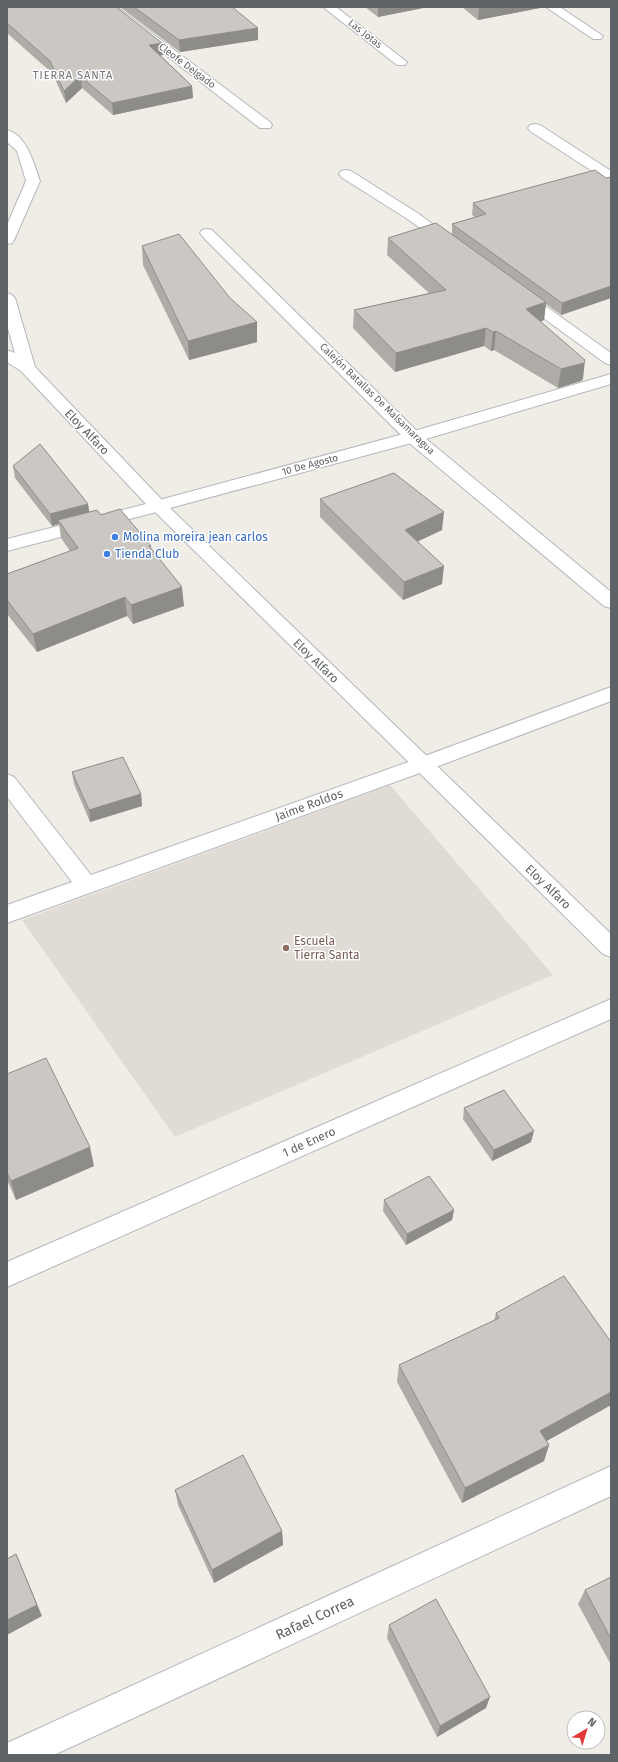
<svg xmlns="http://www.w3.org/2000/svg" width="618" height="1762" viewBox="0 0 618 1762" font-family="'Fira Sans',sans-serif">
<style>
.education{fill:#e0dcd5}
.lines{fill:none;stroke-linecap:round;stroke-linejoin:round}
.street-casing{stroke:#b4b7bb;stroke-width:2}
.secondary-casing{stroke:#b3b7bb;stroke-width:2}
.street{fill:#fff;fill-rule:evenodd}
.secondary{fill:#fff;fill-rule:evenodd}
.wall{fill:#afaca8}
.shaded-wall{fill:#8e8c88}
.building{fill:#cbc8c3;stroke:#8e8c88}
.shop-dot{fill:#3f7fe0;stroke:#fff;stroke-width:1.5}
.education-dot{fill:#8d6e63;stroke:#fff;stroke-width:1.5}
.labels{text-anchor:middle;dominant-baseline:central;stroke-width:3;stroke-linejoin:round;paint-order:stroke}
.far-street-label{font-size:10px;fill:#5e6367;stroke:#fff}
.far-neighbourhood-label{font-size:11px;letter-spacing:1px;fill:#6f7579;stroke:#fff}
.street-label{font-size:12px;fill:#5e6367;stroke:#fff}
.shop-label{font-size:12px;fill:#366cbe;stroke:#fff;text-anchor:start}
.education-label{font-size:12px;fill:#785e54;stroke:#fff;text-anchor:start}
.near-street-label{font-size:14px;fill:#5e6367;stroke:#fff}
</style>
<rect width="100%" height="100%" fill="#f0ede7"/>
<polygon class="education" points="390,785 553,975 175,1137 22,920"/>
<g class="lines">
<defs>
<g id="street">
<polygon points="104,7 117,7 270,122 272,125 270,128 260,128"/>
<polygon points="323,7 336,7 407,62 405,65 397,65"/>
<polygon points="546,7 560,7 603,36 601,39 593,39"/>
<polygon points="535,124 540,125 611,171 611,181 606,180 530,131 528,128 530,125"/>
<path d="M 7,130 C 27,135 34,164 40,181 L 14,240 L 12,243 L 7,244 L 7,225 L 26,181 L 17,151 L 7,142 Z"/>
<polygon points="346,170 351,171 419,214 457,243 455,246 450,247 445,246 409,220 341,177 339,174 341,171"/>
<polygon points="207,229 212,230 419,433 611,592 611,608 604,606 407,441 202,236 200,233 202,230"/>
<polygon points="521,290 526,292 611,353 611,365 605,363 516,298 513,295 516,292"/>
<polygon points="7,293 12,295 15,298 35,367 164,502 167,506 164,510 7,551 7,539 146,504 21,371 7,362 7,350 15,353 7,325"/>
<polygon points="611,687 611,701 428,770 7,923 7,905 72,882 7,797 7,774 14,777 91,875 414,760"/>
<polygon points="611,999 611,1019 7,1287 7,1262"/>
<polygon points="611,1466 611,1496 54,1755 7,1755 7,1743"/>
</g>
<polygon id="secondary" points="611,374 611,384 419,441 170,508 611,934 611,957 603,954 149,506 152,502 407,433"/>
</defs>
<use href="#street" class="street-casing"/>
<use href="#secondary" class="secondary-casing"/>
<use href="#street" class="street"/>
<use href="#secondary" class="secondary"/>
</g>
<g class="wall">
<polygon points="7,7 163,55 160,55 192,86 193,98 113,115 82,88 66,103 52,73 7,33"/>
<polygon points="120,7 232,7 258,40 180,52"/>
<polygon points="365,7 428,7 378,17"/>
<polygon points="462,7 545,7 478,20"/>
<polygon points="611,177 611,298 561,315 546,304 544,320 540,322 583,379 581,381 558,388 494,350 491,351 484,346 395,372 353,328 354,310 429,293 387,255 388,238 452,234 452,224 475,217 472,215 473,203"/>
<polygon points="142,246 230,298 257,342 189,360 143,265"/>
<polygon points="13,466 88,504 89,512 101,515 151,546 151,548 184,606 133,624 127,616 37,652 7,614 7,574 70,551 61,538 59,524 52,526 15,478"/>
<polygon points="320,499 442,530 418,541 442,584 403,600 320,517"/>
<polygon points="72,772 141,794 142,806 90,822 74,784"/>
<polygon points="7,1074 94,1166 16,1200 7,1180"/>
<polygon points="464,1108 531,1142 492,1161 463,1119"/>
<polygon points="384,1200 454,1210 452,1220 406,1245 383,1211"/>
<polygon points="496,1313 611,1405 546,1441 549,1445 544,1461 462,1503 397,1382 399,1365 494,1321"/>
<polygon points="175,1490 282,1531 283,1545 214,1583 178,1505"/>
<polygon points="611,1577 611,1665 578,1604 585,1590"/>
<polygon points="389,1625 486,1708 437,1737 387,1638"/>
</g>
<g class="shaded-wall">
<polygon points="378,7 428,7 378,17"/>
<polygon points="484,7 545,7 478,20 479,8"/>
<polygon points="258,28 258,40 180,52 179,40"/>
<polygon points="162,43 163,55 150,57 149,45"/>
<polygon points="80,76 82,88 66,103 64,91"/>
<polygon points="192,86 193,98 113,115 112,103"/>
<polygon points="611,286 611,298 561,315 562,303"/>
<polygon points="546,302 544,320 523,328 526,309"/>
<polygon points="257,322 257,342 189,360 188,341"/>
<polygon points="486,328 484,346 395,372 396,353"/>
<polygon points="496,331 494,350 491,351 493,332"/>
<polygon points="585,360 583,379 581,381 558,388 561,369"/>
<polygon points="88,504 90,517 58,520 59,524 52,526 50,514"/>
<polygon points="444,512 442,530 404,548 405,530"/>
<polygon points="444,566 442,584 403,600 404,582"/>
<polygon points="182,587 184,606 133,624 131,605"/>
<polygon points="125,597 127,616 37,652 33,634"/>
<polygon points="141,794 142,806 90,822 89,810"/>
<polygon points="534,1131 531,1142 492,1161 494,1150"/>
<polygon points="90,1147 94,1166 16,1200 11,1181"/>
<polygon points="454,1210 452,1220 406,1245 407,1234"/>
<polygon points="611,1392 611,1405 536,1447 540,1431"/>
<polygon points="549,1445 544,1461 462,1503 465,1488"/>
<polygon points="282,1531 283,1545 214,1583 212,1570"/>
<polygon points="16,1554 42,1616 7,1635 7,1620"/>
<polygon points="490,1697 486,1708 437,1737 440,1726"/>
</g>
<g class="building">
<polygon points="7,7 116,7 162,43 149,45 192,86 112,103 80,76 64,91 50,61 7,23"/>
<polygon points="134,7 232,7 258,28 179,40"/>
<polygon points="595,170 606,178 611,177 611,286 562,303 452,224 486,214 473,203"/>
<polygon points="436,223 546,302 526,309 585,360 584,363 561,369 496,331 493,332 486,328 396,353 354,310 446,290 388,238"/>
<polygon points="179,234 230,298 257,322 188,341 142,246"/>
<polygon points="40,444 88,504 50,514 13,466"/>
<polygon points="394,473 444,512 405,530 444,566 404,582 320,499"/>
<polygon points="120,509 151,546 149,546 182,587 131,605 125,597 33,634 7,600 7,574 78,548 58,520 97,510 101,515"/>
<polygon points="123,757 141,794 89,810 72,772"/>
<polygon points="46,1058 90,1147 11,1181 7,1173 7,1074"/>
<polygon points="504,1090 534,1131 494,1150 464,1108"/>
<polygon points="429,1176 454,1210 407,1234 384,1200"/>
<polygon points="564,1276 611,1342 611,1392 540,1431 549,1445 465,1488 399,1365 499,1318 496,1313"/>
<polygon points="243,1455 282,1531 212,1570 175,1490"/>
<polygon points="16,1554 37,1605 7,1620 7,1559"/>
<polygon points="611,1577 611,1639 585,1590"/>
<polygon points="436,1599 490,1697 440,1726 389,1625"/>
</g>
<g class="shop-dot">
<circle cx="115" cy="537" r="4"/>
<circle cx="107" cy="554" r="4"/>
</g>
<circle class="education-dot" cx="286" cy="948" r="4"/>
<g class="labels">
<g class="far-street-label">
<text transform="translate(365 34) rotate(38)">Las Jotas</text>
<text transform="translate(187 66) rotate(37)">Cleofe Delgado</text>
<text transform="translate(377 399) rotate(44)">Calejón Batallas De Malsamaragua</text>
<text transform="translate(310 465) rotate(-15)">10 De Agosto</text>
</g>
<g class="far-neighbourhood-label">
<text x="73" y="75">TIERRA SANTA</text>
</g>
<g class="street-label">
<text transform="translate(87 432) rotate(46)">Eloy Alfaro</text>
<text transform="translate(316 661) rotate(44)">Eloy Alfaro</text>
<text transform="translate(309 805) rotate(-20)">Jaime Roldos</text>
<text transform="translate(548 887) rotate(44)">Eloy Alfaro</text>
<text transform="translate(309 1142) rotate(-24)">1 de Enero</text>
</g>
<g class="shop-label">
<text x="123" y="537">Molina moreira jean carlos</text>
<text x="115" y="554">Tienda Club</text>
</g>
<g class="education-label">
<text x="294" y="941">Escuela<tspan x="294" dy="14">Tierra Santa</tspan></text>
</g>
<g class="near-street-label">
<text transform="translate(315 1618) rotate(-25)">Rafael Correa</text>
</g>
</g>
<rect width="618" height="1762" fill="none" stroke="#5e6367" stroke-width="16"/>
<g transform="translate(586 1730) rotate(38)"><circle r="19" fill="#ffffff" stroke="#bfc1c2"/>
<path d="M0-3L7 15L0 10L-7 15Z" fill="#e4393a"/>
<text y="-6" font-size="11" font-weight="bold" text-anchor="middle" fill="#5e6367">N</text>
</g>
</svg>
